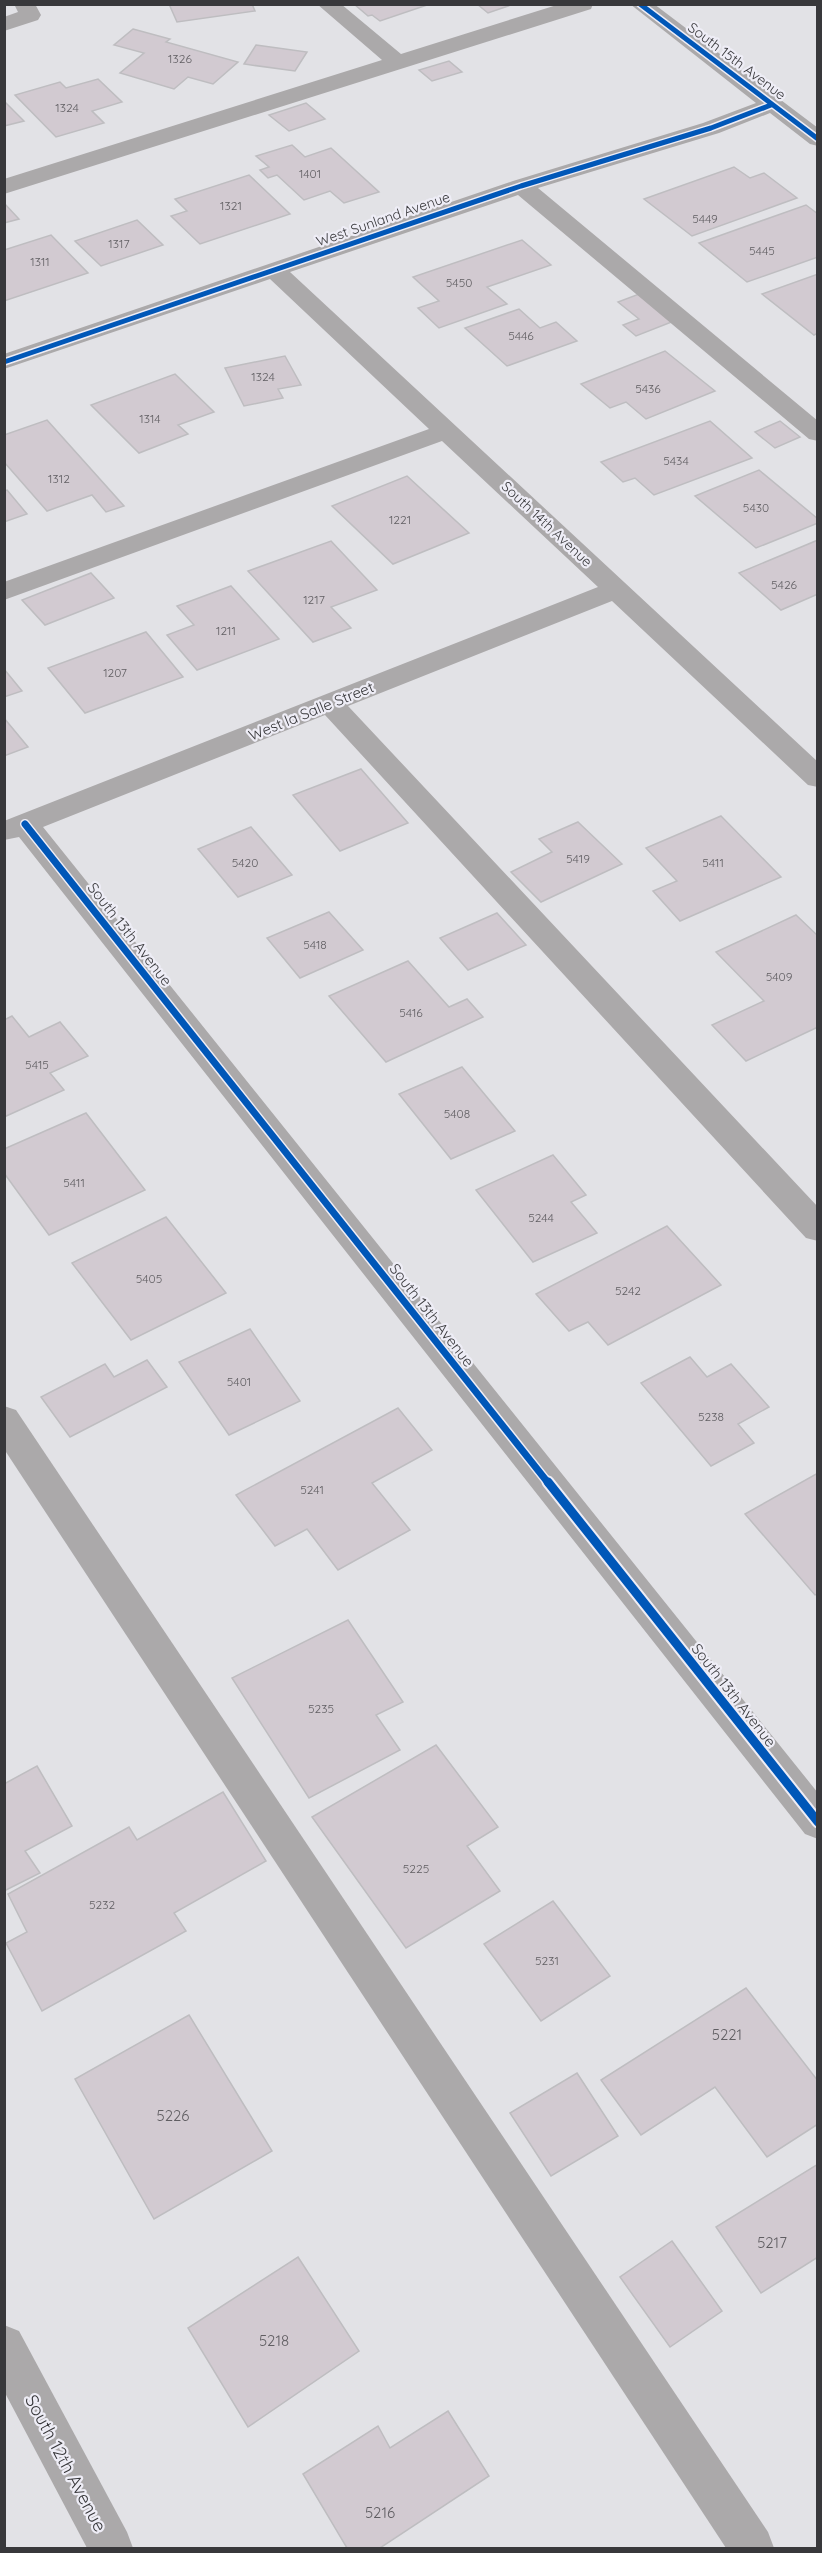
<svg xmlns="http://www.w3.org/2000/svg" width="822" height="2553" viewBox="0 0 822 2553" font-family="Quicksand,sans-serif">
<style>
.building{fill:#d2cad1;stroke:#bebdc0;stroke-width:1.5}
.lines{fill:none;stroke-linecap:round;stroke-linejoin:round}
.minor{fill:#aba9aa;fill-rule:evenodd}
.cycleway-far2-casing{stroke:#eeedf6;stroke-width:8}
.cycleway-far1-casing{stroke:#eeedf6;stroke-width:10}
.cycleway-casing{stroke:#eeedf6;stroke-width:13}
.cycleway-far2{stroke:#0057b8;stroke-width:5}
.cycleway-far1{stroke:#0057b8;stroke-width:7}
.cycleway{stroke:#0057b8;stroke-width:9}
.labels{text-anchor:middle;dominant-baseline:central;stroke-width:4.5;stroke-linejoin:round;paint-order:stroke}
.number-label{font-size:12px;fill:#605e62}
.far-street-label{font-size:14px;fill:#38383b;stroke:#eeedf6}
.street-label{font-size:15px;fill:#38383b;stroke:#eeedf6}
.near-number-label{font-size:15px;fill:#605e62}
.near-street-label{font-size:18px;fill:#38383b;stroke:#eeedf6}
</style>
<rect width="100%" height="100%" fill="#e2e2e6"/>
<g class="building">
<polygon points="169,4 252,4 255,11 177,22"/>
<polygon points="354,4 430,4 380,21 372,15 368,16"/>
<polygon points="477,4 514,4 488,13"/>
<polygon points="133,29 170,39 166,42 238,62 213,84 188,77 174,89 120,73 144,53 114,45"/>
<polygon points="256,45 307,52 295,71 244,64"/>
<polygon points="449,61 462,72 432,81 419,70"/>
<polygon points="98,79 122,102 92,111 104,123 56,137 15,95 60,82 66,88"/>
<polygon points="4,101 24,121 4,126"/>
<polygon points="306,103 325,119 289,131 269,115"/>
<polygon points="292,145 305,157 331,148 379,192 344,203 330,191 304,200 277,175 268,178 260,170 269,167 256,156"/>
<polygon points="734,167 750,178 764,173 797,198 692,236 644,199"/>
<polygon points="249,175 290,214 200,244 171,216 187,211 175,199"/>
<polygon points="4,203 19,219 4,223"/>
<polygon points="806,205 818,214 818,257 747,282 699,243"/>
<polygon points="137,220 163,245 101,266 75,241"/>
<polygon points="51,235 88,273 4,301 4,250"/>
<polygon points="522,240 551,265 487,287 507,304 439,328 418,308 439,301 413,277"/>
<polygon points="818,274 818,333 814,335 762,294"/>
<polygon points="639,294 674,321 636,336 623,325 639,319 618,302"/>
<polygon points="519,309 540,328 556,322 577,341 507,366 465,328"/>
<polygon points="665,351 715,391 646,419 626,402 610,408 581,384"/>
<polygon points="285,356 301,385 278,389 283,398 244,406 225,368"/>
<polygon points="175,374 214,412 178,425 188,434 139,453 91,405"/>
<polygon points="47,420 124,506 106,512 92,495 47,511 4,462 4,435"/>
<polygon points="710,421 752,458 654,495 635,478 623,482 601,462"/>
<polygon points="780,421 800,437 775,448 755,432"/>
<polygon points="759,470 818,519 818,523 756,548 695,496"/>
<polygon points="407,476 469,533 393,564 332,506"/>
<polygon points="7,490 27,514 4,522 4,491"/>
<polygon points="818,540 818,594 781,610 739,573"/>
<polygon points="331,541 377,590 331,607 351,628 313,642 248,571"/>
<polygon points="91,573 114,598 45,625 22,600"/>
<polygon points="231,586 279,639 197,670 167,635 194,625 177,606"/>
<polygon points="146,632 183,677 85,713 48,668"/>
<polygon points="4,669 22,691 4,697"/>
<polygon points="4,718 28,747 4,756"/>
<polygon points="361,769 408,823 340,851 293,795"/>
<polygon points="721,816 781,877 680,921 653,891 677,881 646,848"/>
<polygon points="578,822 622,864 541,902 511,872 552,852 539,839"/>
<polygon points="251,827 292,875 238,897 198,849"/>
<polygon points="329,912 363,950 300,978 267,938"/>
<polygon points="497,913 526,945 468,970 440,938"/>
<polygon points="796,915 818,936 818,1027 746,1061 712,1025 764,1001 716,952"/>
<polygon points="408,961 449,1007 467,999 483,1017 386,1062 329,996"/>
<polygon points="12,1016 29,1037 60,1022 88,1056 50,1073 64,1090 4,1117 4,1020"/>
<polygon points="462,1067 515,1131 451,1159 399,1094"/>
<polygon points="86,1113 145,1190 49,1235 4,1173 4,1149"/>
<polygon points="553,1155 586,1195 571,1202 597,1233 533,1262 476,1190"/>
<polygon points="166,1217 226,1293 131,1340 72,1263"/>
<polygon points="667,1226 721,1285 608,1345 588,1322 569,1331 536,1294"/>
<polygon points="250,1329 300,1401 229,1435 179,1362"/>
<polygon points="690,1357 707,1377 731,1364 769,1407 738,1424 754,1443 711,1466 641,1383"/>
<polygon points="147,1360 167,1387 70,1437 41,1397 105,1364 114,1377"/>
<polygon points="398,1408 432,1450 372,1483 410,1530 338,1570 307,1529 275,1546 236,1495"/>
<polygon points="818,1473 818,1594 815,1595 745,1514"/>
<polygon points="348,1620 403,1702 376,1715 400,1750 309,1798 232,1678"/>
<polygon points="436,1745 498,1827 467,1846 500,1891 406,1948 312,1817"/>
<polygon points="37,1766 72,1826 25,1851 40,1873 4,1891 4,1784"/>
<polygon points="223,1792 266,1861 174,1913 186,1931 42,2011 6,1943 27,1932 8,1894 129,1827 137,1840"/>
<polygon points="553,1901 610,1976 541,2021 484,1944"/>
<polygon points="746,1988 818,2081 818,2124 767,2157 715,2087 641,2135 601,2080"/>
<polygon points="189,2015 272,2151 154,2219 75,2079"/>
<polygon points="577,2073 618,2136 551,2176 510,2113"/>
<polygon points="818,2164 818,2257 761,2293 716,2227"/>
<polygon points="672,2241 722,2311 670,2347 620,2277"/>
<polygon points="298,2257 359,2351 248,2427 188,2328"/>
<polygon points="448,2411 489,2476 380,2548 347,2548 303,2474 378,2426 390,2448"/>
</g>
<g class="lines">
<g class="minor">
<polygon points="14,4 35,4 41,15 38,20 4,31 4,17 18,12"/>
<polygon points="317,4 341,4 401,54 560,4 593,4 591,9 4,194 4,179 382,60"/>
<polygon points="630,4 654,4 818,128 818,146 810,144 770,113 719,133 538,188 818,421 818,441 809,439 518,195 290,272 818,762 818,787 808,785 612,601 348,706 818,1207 818,1241 806,1238 325,715 43,827 818,1793 818,1839 805,1834 19,837 4,840 4,821 598,587 442,441 4,600 4,582 429,429 270,279 4,369 4,354 513,181 703,123 756,103"/>
<polygon points="4,1406 16,1410 768,2532 774,2548 726,2548 4,1449"/>
<polygon points="4,2325 19,2331 127,2532 133,2548 87,2548 4,2391"/>
</g>
<defs>
<g id="cycleway-far2">
<polyline points="640,4 818,139"/>
<polyline points="4,362 521,186 711,128 771,105"/>
</g>
<polyline id="cycleway-far1" points="25,824 549,1484"/>
<polyline id="cycleway" points="548,1482 818,1822"/>
</defs>
<use href="#cycleway-far2" class="cycleway-far2-casing"/>
<use href="#cycleway-far1" class="cycleway-far1-casing"/>
<use href="#cycleway" class="cycleway-casing"/>
<use href="#cycleway-far2" class="cycleway-far2"/>
<use href="#cycleway-far1" class="cycleway-far1"/>
<use href="#cycleway" class="cycleway"/>
</g>
<g class="labels">
<g class="number-label">
<text x="180" y="58">1326</text>
<text x="67" y="107">1324</text>
<text x="310" y="173">1401</text>
<text x="231" y="205">1321</text>
<text x="705" y="218">5449</text>
<text x="119" y="243">1317</text>
<text x="762" y="250">5445</text>
<text x="40" y="261">1311</text>
<text x="459" y="282">5450</text>
<text x="521" y="335">5446</text>
<text x="263" y="376">1324</text>
<text x="648" y="388">5436</text>
<text x="150" y="418">1314</text>
<text x="676" y="460">5434</text>
<text x="59" y="478">1312</text>
<text x="756" y="507">5430</text>
<text x="400" y="519">1221</text>
<text x="784" y="584">5426</text>
<text x="314" y="599">1217</text>
<text x="226" y="630">1211</text>
<text x="115" y="672">1207</text>
<text x="578" y="858">5419</text>
<text x="245" y="862">5420</text>
<text x="713" y="862">5411</text>
<text x="315" y="944">5418</text>
<text x="779" y="976">5409</text>
<text x="411" y="1012">5416</text>
<text x="37" y="1064">5415</text>
<text x="457" y="1113">5408</text>
<text x="74" y="1182">5411</text>
<text x="541" y="1217">5244</text>
<text x="149" y="1278">5405</text>
<text x="628" y="1290">5242</text>
<text x="239" y="1381">5401</text>
<text x="711" y="1416">5238</text>
<text x="312" y="1489">5241</text>
<text x="321" y="1708">5235</text>
<text x="416" y="1868">5225</text>
<text x="102" y="1904">5232</text>
<text x="547" y="1960">5231</text>
</g>
<g class="far-street-label">
<text transform="translate(737 61) rotate(37)">South 15th Avenue</text>
<text transform="translate(383 219) rotate(-19)">West Sunland Avenue</text>
<text transform="translate(547 524) rotate(43)">South 14th Avenue</text>
</g>
<g class="street-label">
<text transform="translate(311 711) rotate(-22)">West la Salle Street</text>
<text transform="translate(130 934) rotate(52)">South 13th Avenue</text>
<text transform="translate(432 1315) rotate(52)">South 13th Avenue</text>
<text transform="translate(734 1695) rotate(52)">South 13th Avenue</text>
</g>
<g class="near-number-label">
<text x="727" y="2034">5221</text>
<text x="173" y="2115">5226</text>
<text x="772" y="2242">5217</text>
<text x="274" y="2340">5218</text>
<text x="380" y="2512">5216</text>
</g>
<g class="near-street-label">
<text transform="translate(66 2463) rotate(62)">South 12th Avenue</text>
</g>
</g>
<rect width="822" height="2553" fill="none" stroke="#38383b" stroke-width="12"/>
</svg>
